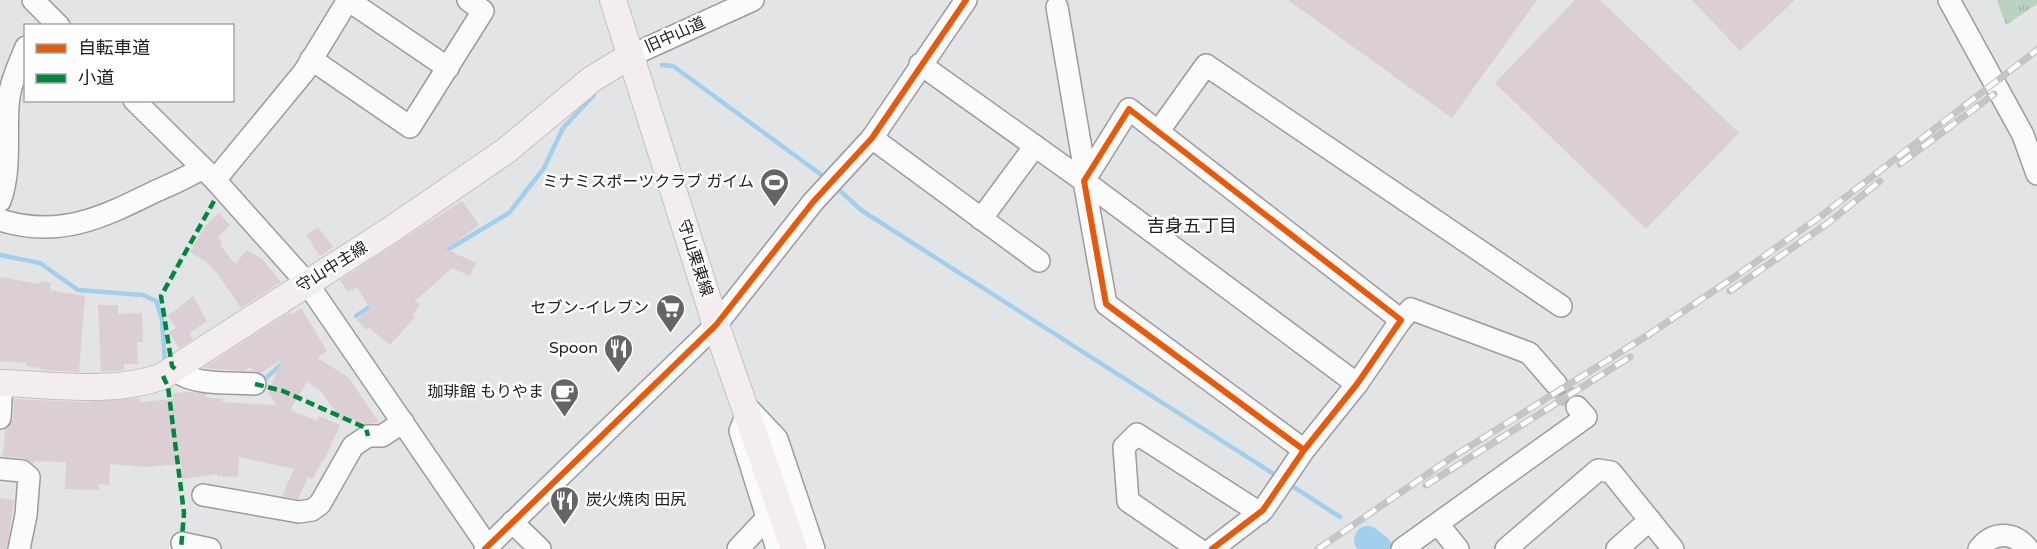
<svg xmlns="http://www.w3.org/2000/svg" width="2037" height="549" viewBox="0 0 2037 549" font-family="'Varela Round','Noto Sans JP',sans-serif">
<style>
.grass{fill:url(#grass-tufts)}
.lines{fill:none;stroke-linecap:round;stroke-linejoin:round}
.stream{stroke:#a1cfec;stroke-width:4.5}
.river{stroke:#a1cfec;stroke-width:28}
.building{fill:#dcced5}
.minor-tunnel{stroke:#bcbdbf;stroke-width:21;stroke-dasharray:21 10;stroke-linecap:butt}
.minor-casing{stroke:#9c9c9d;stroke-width:24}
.major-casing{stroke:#c0c1c2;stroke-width:28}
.minor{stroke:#fbfbfb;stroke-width:21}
.major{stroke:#f3eded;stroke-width:26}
.rail-casing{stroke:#c4c5c6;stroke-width:7}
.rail{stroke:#fff;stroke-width:4.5;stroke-dasharray:14;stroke-linecap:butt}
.quiet{stroke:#00873e;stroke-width:4.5;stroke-dasharray:9 4.5;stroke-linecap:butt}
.cycleway-casing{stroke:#fff;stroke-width:10}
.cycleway{stroke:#e8590c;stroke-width:6}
.labels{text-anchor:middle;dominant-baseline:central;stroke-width:5;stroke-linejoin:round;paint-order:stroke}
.street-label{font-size:16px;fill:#212122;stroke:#fff}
.poi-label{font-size:16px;fill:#212122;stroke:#fff;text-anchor:end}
.neighbourhood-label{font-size:18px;fill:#212122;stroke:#fff}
</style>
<defs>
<pattern id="grass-tufts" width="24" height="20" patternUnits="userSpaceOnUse" patternTransform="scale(1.5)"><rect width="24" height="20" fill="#b9d3be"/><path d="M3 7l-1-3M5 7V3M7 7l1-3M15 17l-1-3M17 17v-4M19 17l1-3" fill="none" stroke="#9fb5a3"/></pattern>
</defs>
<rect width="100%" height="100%" fill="#e3e4e6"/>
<polygon class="grass" points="1997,0 2037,0 2037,4 2006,25"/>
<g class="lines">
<g class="stream">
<polyline points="662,65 673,66 827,179"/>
<polyline points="836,187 861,210 1280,478"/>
<polyline points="444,252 509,213 544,168 563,128 594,95"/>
<polyline points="0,255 40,263 78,290 143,295 156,301 162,319 165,364"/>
<polyline points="356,316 372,305"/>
<polyline points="260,383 283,363"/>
<polyline points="1289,484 1340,517"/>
</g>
<polyline class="river" points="1368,540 1379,549"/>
</g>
<g class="building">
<polygon points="1288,0 1537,0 1452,118"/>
<polygon points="1575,0 1600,0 1739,133 1646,229 1495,83"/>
<polygon points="1692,0 1795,0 1740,51"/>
<polygon points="462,201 479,225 446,249 476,263 470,276 452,268 415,301 420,304 413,315 415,317 390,345 369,328 366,330 357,320 370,308 357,287 348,292 340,280"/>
<polygon points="219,213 230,225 217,238 223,241 220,245 235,264 247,250 263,260 281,282 241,308 217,273 206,262 190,252 205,226"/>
<polygon points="318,227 333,247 320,256 306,235"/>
<polygon points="0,277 39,284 40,281 51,283 50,290 85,296 79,372 41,370 41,368 26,366 26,363 0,361"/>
<polygon points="193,296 207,321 189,333 193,339 179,348 169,332 176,328 168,316"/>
<polygon points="98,305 118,305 118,314 142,313 143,342 137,342 138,364 124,364 124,370 101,372"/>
<polygon points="301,308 327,351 317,358 348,377 379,422 363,425 345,415 342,421 321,391 307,382 290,410 317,421 319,416 340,425 324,461 322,460 313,479 308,477 298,499 282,496 294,469 239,457 238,477 217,476 217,474 182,479 181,464 145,467 110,464 109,485 99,484 99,490 65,489 66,462 34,461 34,464 23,458 0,456 3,454 5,430 13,419 14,399 82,402 140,398 140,402 173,399 172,393 193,392 208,394 204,397 224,399 220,402 277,405 268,393 282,359 261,373 253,371 250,367 244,371 203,368 290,312 291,315"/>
<polygon points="0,498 14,500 7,549 0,549"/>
</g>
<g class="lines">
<polyline class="minor-tunnel" points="1556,384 1577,407"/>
<defs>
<g id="minor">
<polyline points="33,0 59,26"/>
<polyline points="348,0 448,68"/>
<polyline points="1949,0 2023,135 2037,174"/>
<polyline points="1057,7 1086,178"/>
<polyline points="630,56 753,0"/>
<polyline points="311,59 410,127 483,11 468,0"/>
<polyline points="920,64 1084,181 1357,384"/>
<polyline points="134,100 215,180 307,283 488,547"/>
<polyline points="1158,132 1206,65 1561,306"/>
<polyline points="872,138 1039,261"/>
<polyline points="215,180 304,72 348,0"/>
<path d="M 0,201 C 11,171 6,137 8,106 C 9,86 18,66 26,47"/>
<polyline points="981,219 1035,146"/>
<path d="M 0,220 C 60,239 103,217 156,191 C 172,184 187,178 202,168"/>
<polyline points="1401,320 1411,309 1529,353 1556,384"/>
<path d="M 175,369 C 188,386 234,382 255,384"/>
<polyline points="744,404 777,439 814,549"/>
<polyline points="0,418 2,383"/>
<polyline points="744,421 740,431 777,549"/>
<polyline points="0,469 22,471 29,477 26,515 19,549"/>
<polyline points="203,495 299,512 312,510 320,504 353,446 368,436 382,436 403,422"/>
<polyline points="512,522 540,549"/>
<polyline points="1438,524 1458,549"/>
<polyline points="182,543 210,549"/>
<polyline points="485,549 716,325 813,202 872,138 966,0"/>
<polyline points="738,549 766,519"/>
<polyline points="1198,549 1128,501 1124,447 1137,434 1260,513"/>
<polyline points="1212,549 1263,510 1304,450 1357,384 1401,320 1129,109 1084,181 1106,304 1304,450"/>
<polyline points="1402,549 1586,417 1577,407"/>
<polyline points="1506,549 1598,470 1611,472 1673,549"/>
<polyline points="1617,549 1650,520"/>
<path d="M 1979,549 C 1993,531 2014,531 2028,549"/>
</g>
<g id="major">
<polyline points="613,0 716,325 794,549"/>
<path d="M 0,383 C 52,384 113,395 163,376 L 392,229 L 507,150 L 592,79 L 630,56"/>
</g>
</defs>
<use href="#minor" class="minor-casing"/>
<use href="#major" class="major-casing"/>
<use href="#minor" class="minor"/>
<use href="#major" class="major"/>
<defs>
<g id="rail">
<polyline points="1900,164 1994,94"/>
<polyline points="1730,291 1828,223 1880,181"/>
<polyline points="1426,485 1630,357"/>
<polyline points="1318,549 1451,458 1648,335 1736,276 1821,216 2037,50"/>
</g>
</defs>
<use href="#rail" class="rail-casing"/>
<use href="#rail" class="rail"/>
<g class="quiet">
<polyline points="175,369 172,366 161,296 214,201"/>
<polyline points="163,376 168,387 184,513 181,549"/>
<polyline points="255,384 283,391 366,428 368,436"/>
</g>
<defs>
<g id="cycleway">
<polyline points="485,549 716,325 813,202 872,138 966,0"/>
<polyline points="1212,549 1263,510 1304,450 1357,384 1401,320 1129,109 1084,181 1106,304 1304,450"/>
</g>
</defs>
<use href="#cycleway" class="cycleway-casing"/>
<use href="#cycleway" class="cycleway"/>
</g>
<defs>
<symbol id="stadium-pin" viewBox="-11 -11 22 30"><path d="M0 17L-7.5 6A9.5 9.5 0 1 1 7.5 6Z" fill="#656567" stroke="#fff"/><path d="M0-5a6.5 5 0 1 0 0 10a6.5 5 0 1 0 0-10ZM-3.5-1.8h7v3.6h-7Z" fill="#fff"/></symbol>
<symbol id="supermarket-pin" viewBox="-11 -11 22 30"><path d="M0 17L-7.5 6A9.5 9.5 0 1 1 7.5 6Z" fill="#656567" stroke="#fff"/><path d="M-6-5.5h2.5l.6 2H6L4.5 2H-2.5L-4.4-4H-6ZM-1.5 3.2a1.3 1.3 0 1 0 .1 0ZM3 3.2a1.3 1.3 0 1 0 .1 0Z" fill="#fff"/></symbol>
<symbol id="restaurant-pin" viewBox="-11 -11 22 30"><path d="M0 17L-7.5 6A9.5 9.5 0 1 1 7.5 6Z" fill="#656567" stroke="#fff"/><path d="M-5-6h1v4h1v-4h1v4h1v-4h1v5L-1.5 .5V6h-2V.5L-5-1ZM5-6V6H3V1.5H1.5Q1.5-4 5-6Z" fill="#fff"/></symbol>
<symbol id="cafe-pin" viewBox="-11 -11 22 30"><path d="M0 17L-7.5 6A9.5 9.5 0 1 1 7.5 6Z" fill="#656567" stroke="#fff"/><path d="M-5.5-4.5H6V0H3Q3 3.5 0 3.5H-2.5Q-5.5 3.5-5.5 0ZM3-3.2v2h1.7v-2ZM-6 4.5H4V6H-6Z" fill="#fff"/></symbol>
</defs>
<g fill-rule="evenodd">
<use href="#stadium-pin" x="758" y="166" width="33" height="45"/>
<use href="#supermarket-pin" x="654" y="292" width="33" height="45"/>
<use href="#restaurant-pin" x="602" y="332" width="33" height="45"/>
<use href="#cafe-pin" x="548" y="376" width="33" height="45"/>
<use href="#restaurant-pin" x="548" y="484" width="33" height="45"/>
</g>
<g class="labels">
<g class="street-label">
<text transform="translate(675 35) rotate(-24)">旧中山道</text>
<text transform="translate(695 258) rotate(72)">守山栗東線</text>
<text transform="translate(332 267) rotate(-32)">守山中主線</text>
</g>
<g class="poi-label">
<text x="754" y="182">ミナミスポーツクラブ ガイム</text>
<text x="649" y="308">セブン-イレブン</text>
<text x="598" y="348">Spoon</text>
<text x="544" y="392">珈琲館 もりやま</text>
<text x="586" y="500" text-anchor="start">炭火焼肉 田尻</text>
</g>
<g class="neighbourhood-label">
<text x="1192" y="226">吉身五丁目</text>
</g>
</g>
<rect x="24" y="24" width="210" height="78" fill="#ffffff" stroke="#a6a6a7" stroke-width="1.5"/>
<rect x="36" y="44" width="30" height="9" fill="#e8590c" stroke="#a6a6a7" stroke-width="1.5"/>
<text x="78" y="54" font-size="18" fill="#212122">自転車道</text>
<rect x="36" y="74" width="30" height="9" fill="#00873e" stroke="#a6a6a7" stroke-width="1.5"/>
<text x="78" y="84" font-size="18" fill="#212122">小道</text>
</svg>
